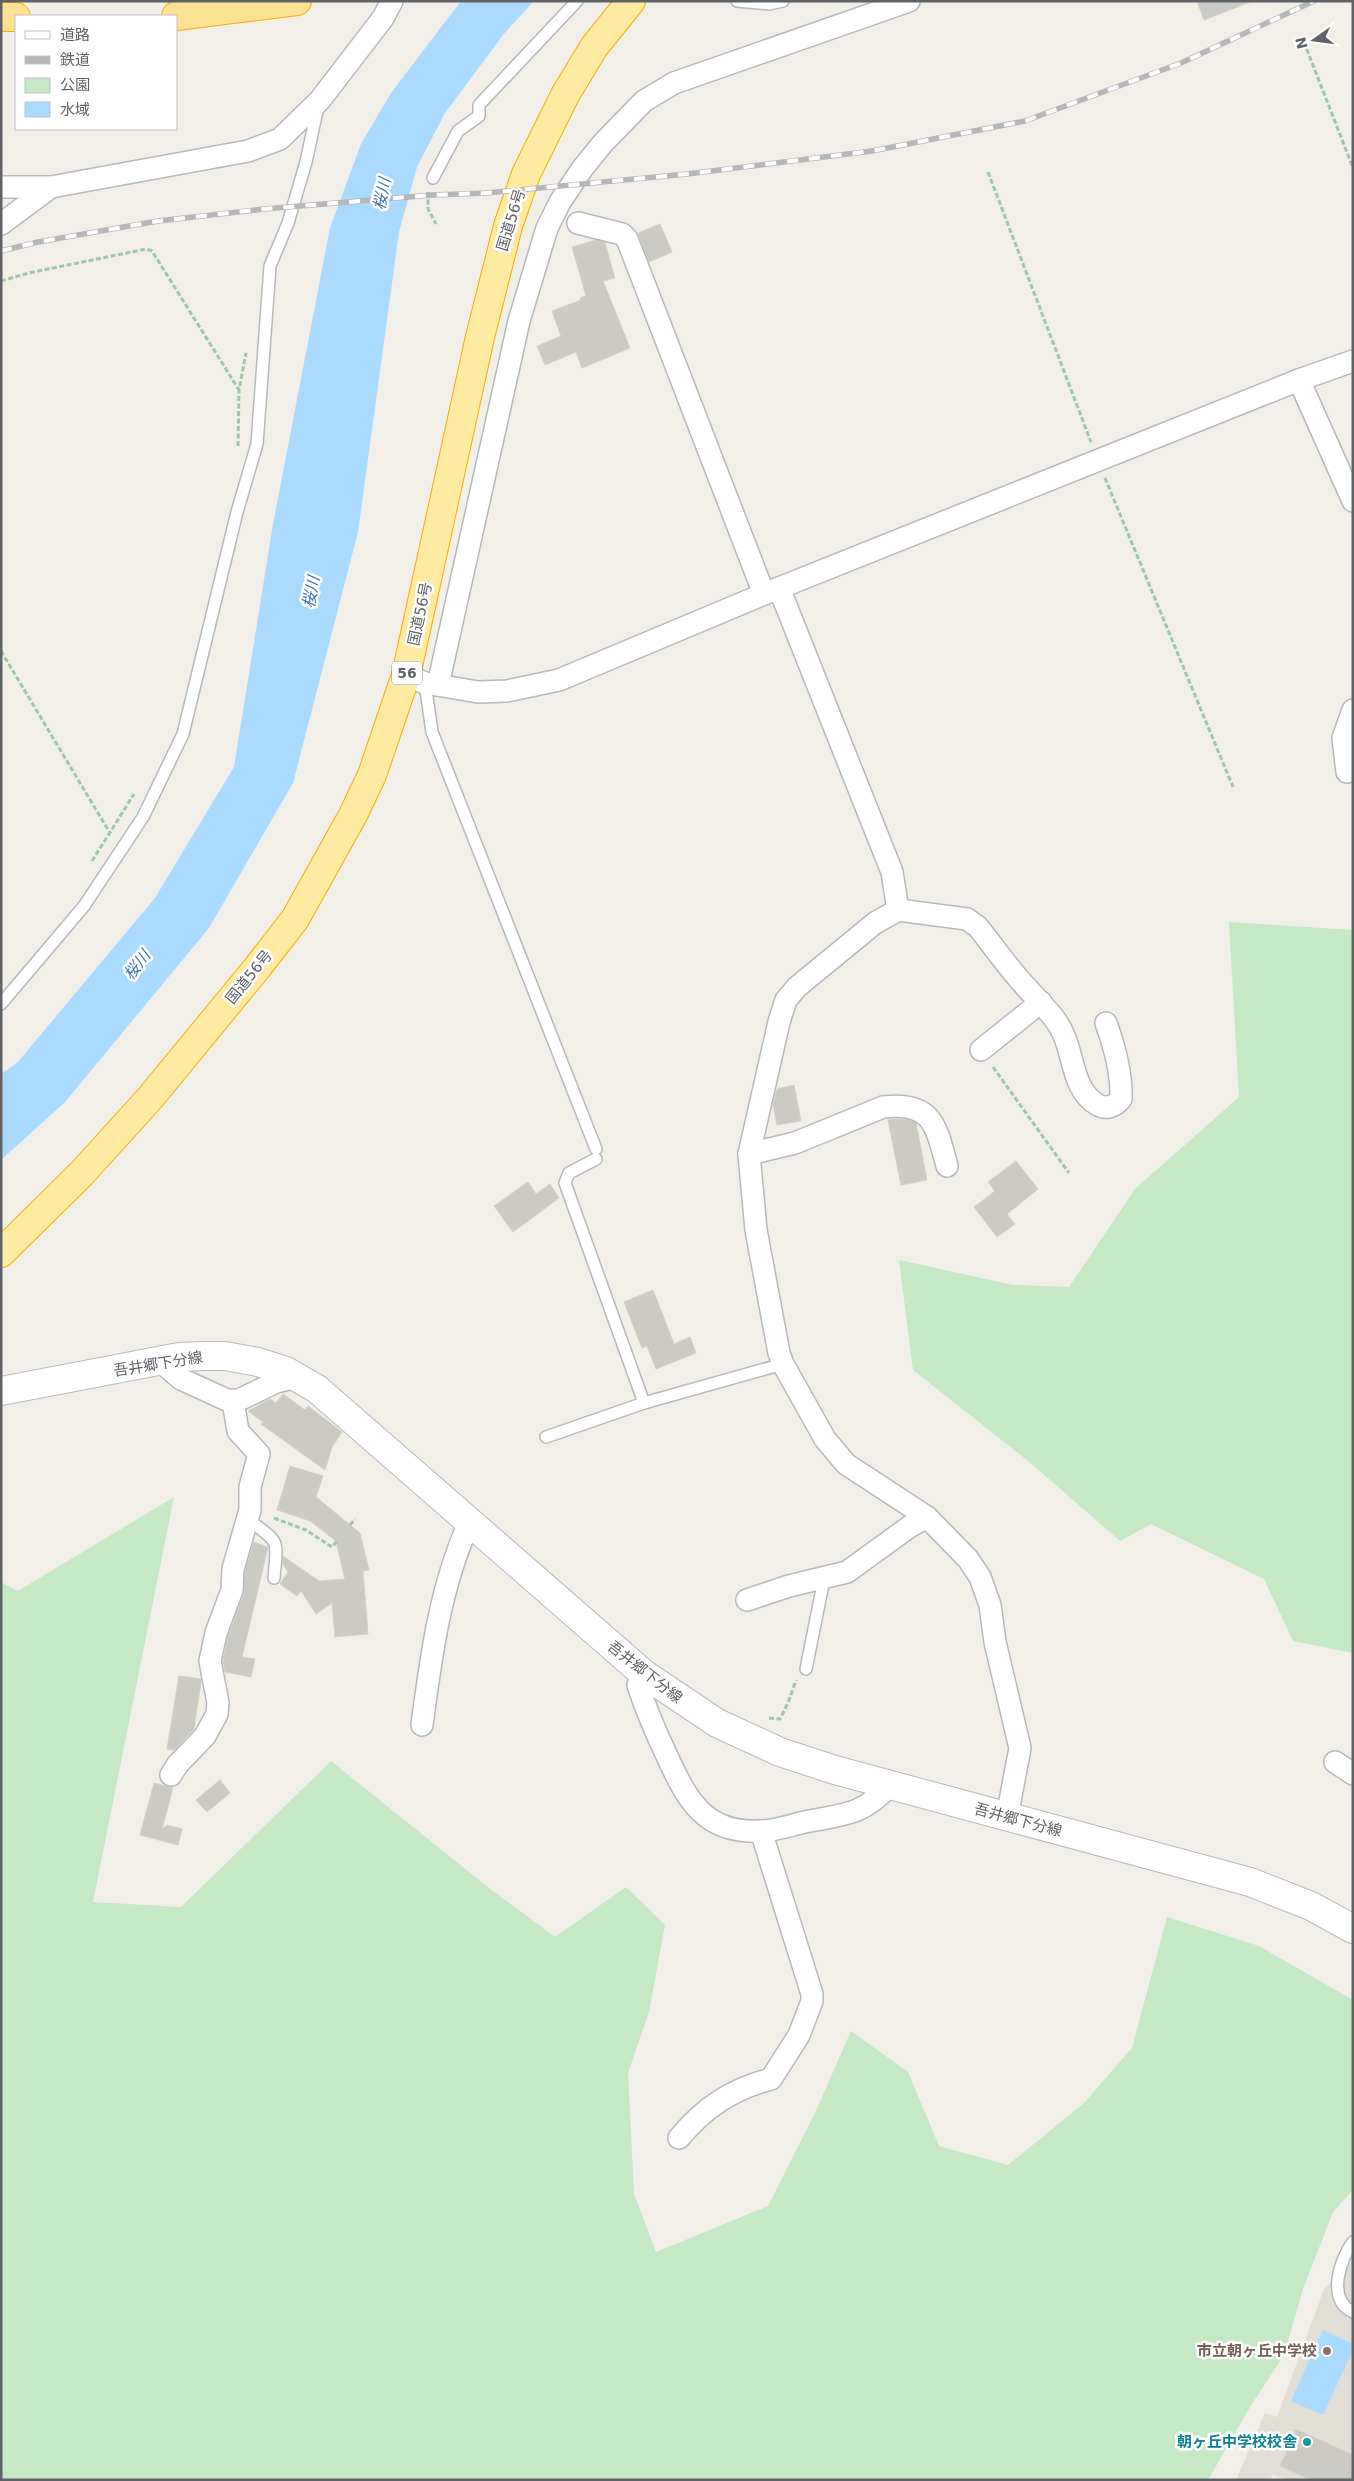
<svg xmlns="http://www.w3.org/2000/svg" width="1354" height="2481" viewBox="0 0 1354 2481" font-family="'DejaVu Sans','Noto Sans JP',sans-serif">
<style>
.education{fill:#e1ded6}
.green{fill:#c5e8c5}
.water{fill:#aadaff}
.building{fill:#cccac5;stroke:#d6d1c6}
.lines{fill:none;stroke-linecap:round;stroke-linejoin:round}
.service-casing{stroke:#b5b8bc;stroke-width:14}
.minor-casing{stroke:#b5b8bc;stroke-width:24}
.secondary-casing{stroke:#b6babf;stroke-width:30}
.trunk-casing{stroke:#f9ab00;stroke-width:30}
.motorway-casing{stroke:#f9ab00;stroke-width:30}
.path{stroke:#9cc7a9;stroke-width:3;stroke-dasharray:5 2.5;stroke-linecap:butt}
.service{stroke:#fff;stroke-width:11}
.minor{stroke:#fff;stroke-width:21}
.secondary{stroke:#fff;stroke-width:28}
.trunk{stroke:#feeaa1;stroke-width:28}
.motorway{stroke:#fde293;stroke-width:28}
.rail-casing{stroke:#b6b7b8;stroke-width:5.5}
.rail{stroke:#fff;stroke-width:4;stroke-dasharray:11;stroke-linecap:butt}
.education-dot{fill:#8d6e63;stroke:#fff;stroke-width:2}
.culture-dot{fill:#0f9aa8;stroke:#fff;stroke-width:2}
.labels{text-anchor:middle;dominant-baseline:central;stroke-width:5;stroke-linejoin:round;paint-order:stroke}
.shield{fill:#fff;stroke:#8f9295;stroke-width:1}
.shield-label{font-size:14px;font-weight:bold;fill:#5f6368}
.street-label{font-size:15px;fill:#5f6368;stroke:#fff}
.education-label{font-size:15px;font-weight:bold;fill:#785e54;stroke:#fff;text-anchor:end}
.culture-label{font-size:15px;font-weight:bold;fill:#0d838f;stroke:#fff;text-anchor:end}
.water-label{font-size:16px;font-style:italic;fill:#4174aa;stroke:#fff}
</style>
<rect width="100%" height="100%" fill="#f1efe8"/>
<polygon class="education" points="1353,2261 1353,2480 1286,2480 1273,2474 1270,2480 1236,2480 1265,2413 1277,2417 1324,2289"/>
<g class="green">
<polygon points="1229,922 1353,930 1353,1653 1293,1641 1264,1579 1151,1524 1120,1541 1027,1460 913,1370 899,1260 1013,1285 1069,1287 1135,1189 1239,1097"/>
<polygon points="174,1497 93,1902 181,1907 331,1761 489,1888 555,1937 626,1887 665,1925 649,2012 628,2073 634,2194 656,2252 768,2206 815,2113 851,2031 908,2072 939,2146 1008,2165 1084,2103 1132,2048 1167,1917 1259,1946 1353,2000 1353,2190 1333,2212 1303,2289 1284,2355 1250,2407 1208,2480 1,2480 1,1582 18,1591"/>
</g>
<g class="water">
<polygon points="461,1 534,1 503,35 445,113 417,167 399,232 358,532 293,783 209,928 65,1102 1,1160 1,1074 17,1063 155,898 234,767 273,524 330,228 361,144 391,93"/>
<polygon points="1323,2330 1353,2344 1353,2350 1323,2415 1291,2401"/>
</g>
<g class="building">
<polygon points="1197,1 1249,1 1250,2 1204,20"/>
<polygon points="660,224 672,252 649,262 638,233"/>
<polygon points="596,240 605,243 615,278 603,281 630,348 582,368 576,352 545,365 537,346 561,336 552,311 581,300 580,298 586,296 572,247"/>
<polygon points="794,1085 801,1121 777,1125 773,1104 777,1089"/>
<polygon points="895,1119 909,1120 916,1123 927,1180 901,1185 888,1120"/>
<polygon points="1016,1161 1038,1189 1007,1214 1015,1224 997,1237 974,1207 995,1191 988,1182"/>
<polygon points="528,1182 536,1194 550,1184 559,1198 513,1232 494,1206"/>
<polygon points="653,1290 674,1344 690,1337 696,1353 656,1369 647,1346 642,1348 624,1302"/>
<polygon points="283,1394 305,1410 308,1406 342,1432 332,1447 325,1470 261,1424 263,1422 248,1411 270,1399 276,1403"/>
<polygon points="290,1466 323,1476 316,1497 360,1533 369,1570 363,1571 368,1634 335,1637 332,1603 316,1614 301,1591 297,1596 280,1584 288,1572 283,1564 283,1556 319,1581 345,1579 336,1541 310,1521 277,1510"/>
<polygon points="254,1542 268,1547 242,1657 255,1659 251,1677 225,1672 223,1661 228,1637 244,1594 245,1571"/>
<polygon points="179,1676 201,1679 201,1682 194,1729 174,1750 167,1749"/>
<polygon points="220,1780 230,1793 207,1812 196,1800"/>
<polygon points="154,1783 173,1788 162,1829 167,1825 182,1829 178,1845 140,1835"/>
<polygon points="1296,2429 1353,2455 1353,2480 1311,2480 1280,2466"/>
</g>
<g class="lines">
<defs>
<g id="service">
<polyline points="737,1 769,4 783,1"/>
<polyline points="433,178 458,131 479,116 479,105 577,1"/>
<polyline points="425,683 432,732 596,1149"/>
<polyline points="1,1004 84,906 143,817 183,734 237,512 257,444 270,266 288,223 306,162 318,106"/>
<polyline points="596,1159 569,1173 565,1183 644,1403"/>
<polyline points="546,1437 644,1403 783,1364"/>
<path d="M 247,1518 C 279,1545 278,1534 274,1578"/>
<polyline points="806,1669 824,1579"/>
<path d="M 1353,2242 C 1340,2259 1326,2300 1353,2312"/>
</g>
<g id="minor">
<polyline points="1,187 51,187 248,151 280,139 320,100 383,18 392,1"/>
<polyline points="578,223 622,234 627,239 764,594"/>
<polyline points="1,224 51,187"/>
<polyline points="1299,380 1353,501"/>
<polyline points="779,588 892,872 898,910"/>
<polyline points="406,675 425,683 478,692 507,691 559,680 764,594 1299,380 1353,361"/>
<polyline points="438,685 519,321 547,228 560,202 582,169 603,143 644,101 674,83 909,1"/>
<polyline points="1347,772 1343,738 1353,710"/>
<polyline points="981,1050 1041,1002"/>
<path d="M 749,1154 L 795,1143 L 883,1107 C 932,1101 936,1125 947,1166"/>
<polyline points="160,1361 181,1379 227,1400 239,1400 276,1382 297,1377"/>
<polyline points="747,1600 789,1586 847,1572 909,1527 927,1517"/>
<path d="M 644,1674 L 638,1685 C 646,1710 656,1733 667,1756 C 687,1800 705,1834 760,1831 C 775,1831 791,1825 805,1822 C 844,1814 862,1816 890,1785"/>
<path d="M 422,1725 C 431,1657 440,1587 469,1523"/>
<polyline points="1335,1762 1353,1774"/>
<polyline points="171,1775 178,1764 205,1736 217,1714 218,1703 210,1661 216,1633 232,1590 233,1569 250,1510 250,1487 259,1454 238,1431 233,1401"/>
<path d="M 1007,1817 L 1020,1748 L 995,1642 L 990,1605 L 980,1577 L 968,1559 L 927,1517 L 846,1464 L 825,1439 L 783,1364 L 779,1353 L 756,1230 L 749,1154 L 779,1022 L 786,1000 L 797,987 L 875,923 L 898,910 L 967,919 L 978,927 C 994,947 1009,969 1026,987 C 1040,1003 1058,1018 1065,1038 C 1074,1060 1074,1092 1098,1105 C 1107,1110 1115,1106 1121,1099 C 1122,1073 1115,1048 1106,1023"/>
<path d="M 679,2138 C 705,2107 732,2089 771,2079 L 799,2035 L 812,2001 L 812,1994 L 761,1831"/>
</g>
<polyline id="secondary" points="1,1391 179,1357 204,1356 225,1356 258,1362 286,1371 317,1389 644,1674 717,1723 780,1752 835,1770 1250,1882 1311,1906 1353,1929"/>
<polyline id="trunk" points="1,1253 82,1173 150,1098 257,968 295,919 353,815 372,775 406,675 480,337 508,226 526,174 565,95 594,47 631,1"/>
<g id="motorway">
<polyline points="176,16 297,1"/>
<polyline points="1,17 16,17"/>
</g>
</defs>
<use href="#service" class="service-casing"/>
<use href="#minor" class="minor-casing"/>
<use href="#secondary" class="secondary-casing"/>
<use href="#trunk" class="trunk-casing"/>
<use href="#motorway" class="motorway-casing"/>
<g class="path">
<polyline points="1304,42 1353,168"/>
<polyline points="988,172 1091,442"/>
<polyline points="428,192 428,209 436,224"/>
<polyline points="1,281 29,273 146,249 152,251 239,390"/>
<polyline points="238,446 239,390 246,353"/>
<polyline points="1105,478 1233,787"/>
<polyline points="1,651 110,833"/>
<polyline points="92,861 134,794"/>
<polyline points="993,1067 1069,1173"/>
<polyline points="274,1518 306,1530 332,1547 337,1541"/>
<polyline points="350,1525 355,1519"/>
<polyline points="769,1718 780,1719 788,1703 796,1680"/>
</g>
<use href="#service" class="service"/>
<use href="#minor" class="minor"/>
<use href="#secondary" class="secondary"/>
<use href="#trunk" class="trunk"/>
<use href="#motorway" class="motorway"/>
<defs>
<polyline id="rail" points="1,251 38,242 158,221 264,209 432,195 486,193 687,174 872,151 1025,121 1181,63 1314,1"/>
</defs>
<use href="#rail" class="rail-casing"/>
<use href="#rail" class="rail"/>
</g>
<circle class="education-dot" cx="1327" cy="2351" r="5"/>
<circle class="culture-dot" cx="1307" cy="2442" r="5"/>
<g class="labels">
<rect class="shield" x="392" y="661.5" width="30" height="23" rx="4"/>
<g class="shield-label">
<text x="407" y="673">56</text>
</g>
<g class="street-label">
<text transform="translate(511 220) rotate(-73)">国道56号</text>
<text transform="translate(420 614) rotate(-78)">国道56号</text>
<text transform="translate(249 977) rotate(-51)">国道56号</text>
<text transform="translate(158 1364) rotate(-9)">吾井郷下分線</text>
<text transform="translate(645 1672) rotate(38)">吾井郷下分線</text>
<text transform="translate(1018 1820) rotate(15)">吾井郷下分線</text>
</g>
<g class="education-label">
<text x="1317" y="2351">市立朝ヶ丘中学校</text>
</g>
<g class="culture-label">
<text x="1297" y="2442">朝ヶ丘中学校校舎</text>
</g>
<g class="water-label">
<text transform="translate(382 194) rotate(-79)">桜川</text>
<text transform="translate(311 592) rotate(-80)">桜川</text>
<text transform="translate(137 965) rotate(-52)">桜川</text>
</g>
</g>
<rect width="1354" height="2481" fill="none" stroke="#5f6368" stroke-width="5"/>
<rect x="15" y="15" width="162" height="115" fill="#ffffff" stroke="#bfc1c3"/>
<rect x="25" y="31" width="25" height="8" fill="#ffffff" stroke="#bfc1c3"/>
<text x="60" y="40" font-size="15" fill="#5f6368">道路</text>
<rect x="25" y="56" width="25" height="8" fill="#b6b7b8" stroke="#bfc1c3"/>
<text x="60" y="65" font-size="15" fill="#5f6368">鉄道</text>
<rect x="25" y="78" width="25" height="15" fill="#c5e8c5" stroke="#bfc1c3"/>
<text x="60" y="90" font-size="15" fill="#5f6368">公園</text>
<rect x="25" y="102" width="25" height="15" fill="#aadaff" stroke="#bfc1c3"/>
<text x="60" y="115" font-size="15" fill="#5f6368">水域</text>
<g transform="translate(1314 40) rotate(256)" stroke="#ffffff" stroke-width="4" paint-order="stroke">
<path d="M0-4L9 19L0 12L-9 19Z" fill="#5f6368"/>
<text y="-8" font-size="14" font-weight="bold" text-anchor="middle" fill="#5f6368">N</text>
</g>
</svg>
